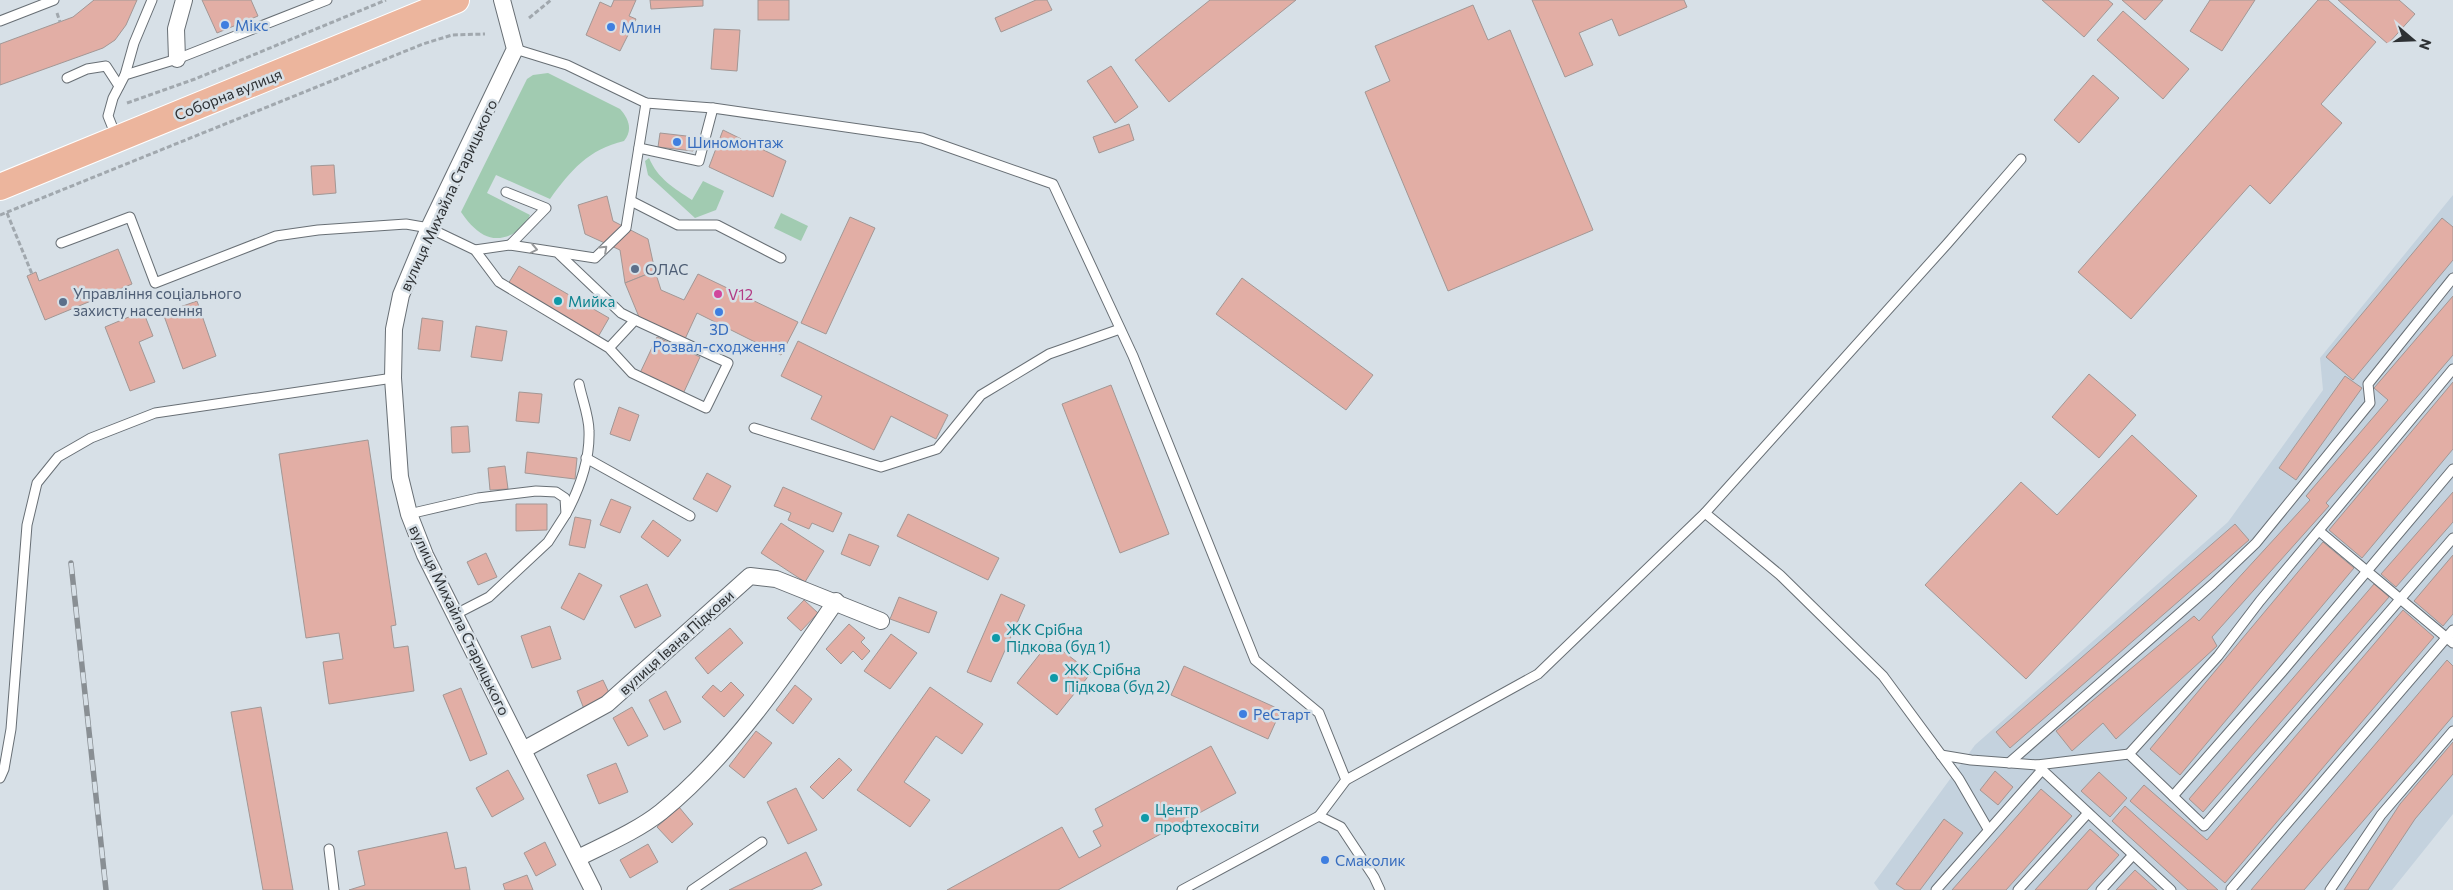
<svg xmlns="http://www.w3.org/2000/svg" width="2453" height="890" viewBox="0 0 2453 890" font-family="Commissioner,sans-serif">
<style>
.built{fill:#c4d2de}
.green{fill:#a1cbb1}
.building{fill:#e2aea5;stroke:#a29795}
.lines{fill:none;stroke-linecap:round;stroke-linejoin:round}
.service-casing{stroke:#686f75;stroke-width:11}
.minor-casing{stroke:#686f75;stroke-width:18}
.primary-casing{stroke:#fff;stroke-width:28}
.path{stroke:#a1a8ae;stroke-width:3;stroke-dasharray:5 2.5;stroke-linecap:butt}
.service{stroke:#fff;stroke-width:9}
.minor{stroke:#fff;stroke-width:16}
.primary{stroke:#ecb59d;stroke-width:26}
.rail-casing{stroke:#898f94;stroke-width:5.5}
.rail{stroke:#d7e0e7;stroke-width:4;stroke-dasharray:11;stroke-linecap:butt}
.oneway{stroke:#96989a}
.shop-dot{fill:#3f7fe0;stroke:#d7e0e7;stroke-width:2}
.service-dot{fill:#5c6f8a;stroke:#d7e0e7;stroke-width:2}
.hotel-dot{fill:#d1479c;stroke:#d7e0e7;stroke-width:2}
.culture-dot{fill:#0f9aa8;stroke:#d7e0e7;stroke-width:2}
.labels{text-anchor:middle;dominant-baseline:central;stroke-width:5;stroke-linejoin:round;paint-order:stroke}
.shop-label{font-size:15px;fill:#366cbe;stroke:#d7e0e7;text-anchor:start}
.street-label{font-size:15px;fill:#2e3134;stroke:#d7e0e7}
.service-label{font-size:15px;fill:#4e5e75;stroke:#d7e0e7;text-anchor:start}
.hotel-label{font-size:15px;fill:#b23c85;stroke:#d7e0e7;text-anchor:start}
.culture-label{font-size:15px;fill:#0d838f;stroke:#d7e0e7;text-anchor:start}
</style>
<rect width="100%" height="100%" fill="#d7e0e7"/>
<polygon class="built" points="2453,195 2453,814 2392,890 1879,890 1874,883 1975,745 2228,522 2323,390 2320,358"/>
<g class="green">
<path d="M 548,73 L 620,109 C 629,119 633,130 624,141 C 589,149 570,171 550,199 L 496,175 L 487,193 L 530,215 C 524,232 501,244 484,235 C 474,229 467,221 461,212 L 527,79 L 533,75 Z"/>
<path d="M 649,158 C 658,179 674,188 692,200 L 703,181 L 724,191 L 716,210 L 695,218 L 648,175 L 645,161 Z"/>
<polygon points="781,213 808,226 801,241 774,228"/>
</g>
<g class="building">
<polygon points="94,0 137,0 126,25 115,40 103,48 0,85 0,44 73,17"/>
<polygon points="202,0 251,0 258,16 217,33"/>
<polygon points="614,0 636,0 629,16 636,19 620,51 586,35 600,2 611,7"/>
<polygon points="650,0 703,0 703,6 651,9"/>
<rect x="758" y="0" width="31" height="20"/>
<polygon points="1036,0 1047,0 1052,10 1001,32 995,18"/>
<polygon points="1210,0 1296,0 1169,102 1135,60"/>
<polygon points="1532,0 1684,0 1687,7 1619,36 1612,19 1579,33 1593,65 1565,77"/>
<polygon points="2042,0 2108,0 2113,4 2084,37"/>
<polygon points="2122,0 2163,0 2145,20"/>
<polygon points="2210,0 2255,0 2222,51 2190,31"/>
<polygon points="2318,0 2328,0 2376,42 2321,104 2342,123 2270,204 2250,185 2131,319 2078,272"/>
<polygon points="2338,0 2399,0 2415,14 2388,44"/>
<polygon points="1473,5 1488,40 1510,30 1593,230 1448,291 1365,92 1390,81 1375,46"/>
<polygon points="2123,11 2189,69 2163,99 2097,40"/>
<polygon points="714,29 740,30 737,71 711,69"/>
<polygon points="1111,66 1138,107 1115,123 1087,81"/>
<polygon points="2093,75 2119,98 2079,143 2054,120"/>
<polygon points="1129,124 1134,140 1099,153 1093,137"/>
<polygon points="723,130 786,161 773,197 709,167"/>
<polygon points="660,133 695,137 693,151 658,147"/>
<polygon points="334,165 336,193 313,195 311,166"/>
<polygon points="607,196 613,221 648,239 655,271 625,283 620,250 585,234 578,205"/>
<polygon points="850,217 875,228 826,334 801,323"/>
<polygon points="2442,218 2453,227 2453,260 2353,380 2326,357"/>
<polygon points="118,249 132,284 45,320 27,276 36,272 39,281"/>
<polygon points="519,266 609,318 598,337 508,284"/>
<polygon points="655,271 661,290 684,300 698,274 798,322 781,355 697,313 685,339 639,317 625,283"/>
<polygon points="1242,278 1373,375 1346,410 1216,314"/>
<polygon points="2453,296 2453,355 2326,503 2329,506 2212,637 2217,646 2116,739 2103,723 2072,751 2056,731 2194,616 2199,621 2310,500 2306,496 2388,400 2374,388"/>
<polygon points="197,301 216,356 183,369 163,313"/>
<polygon points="143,311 153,336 139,342 155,382 130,391 105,327"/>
<polygon points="422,318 443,321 440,351 418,349"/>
<polygon points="476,326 507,331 502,361 471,357"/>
<polygon points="657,337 700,357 683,394 640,373"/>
<polygon points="798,341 948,415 936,439 891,416 874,450 811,419 822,396 781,376"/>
<polygon points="2089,374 2136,415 2099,458 2052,417"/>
<polygon points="2345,376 2362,388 2296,480 2279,468"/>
<polygon points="2453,382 2453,449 2362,558 2329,530"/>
<polygon points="1111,385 1169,534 1120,553 1062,404"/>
<polygon points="519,392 542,394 539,423 516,421"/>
<polygon points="619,407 639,415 630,441 610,434"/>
<polygon points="468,426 470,452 452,453 451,427"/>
<polygon points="2132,435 2197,496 2026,679 1925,585 2021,482 2057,515"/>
<polygon points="368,440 396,625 391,626 394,648 408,646 414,691 329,704 323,662 343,659 339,633 306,638 279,454"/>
<polygon points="527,452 577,458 575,479 525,473"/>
<polygon points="505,466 508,489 490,490 488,468"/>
<polygon points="707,473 731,486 717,512 693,499"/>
<polygon points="783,487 842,513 833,532 812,523 809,529 788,520 791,513 774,506"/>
<polygon points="2453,492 2453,522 2396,587 2381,574"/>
<polygon points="611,499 631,507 620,533 600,525"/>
<polygon points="516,504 547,504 547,530 516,531"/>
<polygon points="908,514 999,558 988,580 897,536"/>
<polygon points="575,517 591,520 585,548 569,545"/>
<polygon points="653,520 681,540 668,557 641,537"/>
<polygon points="781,523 824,551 805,582 761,553"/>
<polygon points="2235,524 2249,540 2010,748 1996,732"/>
<polygon points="849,534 879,546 870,566 841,554"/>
<polygon points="2323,542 2354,568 2180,775 2150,749"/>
<polygon points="486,553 497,577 478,585 467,562"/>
<polygon points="2453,555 2453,614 2443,626 2414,601"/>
<polygon points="579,573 602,585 584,620 561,608"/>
<polygon points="647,584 661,616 635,628 620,596"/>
<polygon points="2374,584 2389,597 2203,812 2189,799"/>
<polygon points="1001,594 1025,605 991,682 967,672"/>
<polygon points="899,597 937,612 929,633 890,619"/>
<polygon points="804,600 818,613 801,631 787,618"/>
<polygon points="2403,610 2434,637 2225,883 2130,801 2144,785 2207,840"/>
<polygon points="849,624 865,638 861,642 870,651 862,660 853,651 841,664 826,649"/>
<polygon points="550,626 561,659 532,668 521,636"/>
<polygon points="730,628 743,643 708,674 695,658"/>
<polygon points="891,634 917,653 890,689 864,671"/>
<polygon points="1050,641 1091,673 1057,715 1017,683"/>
<polygon points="2447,660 2453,666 2453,716 2304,890 2251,890"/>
<polygon points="1184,666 1281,710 1268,739 1171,695"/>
<polygon points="603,680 611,697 584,709 577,691"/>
<polygon points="731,682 744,695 724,717 702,697 713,685 721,692"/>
<polygon points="795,685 812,699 793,724 776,710"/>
<polygon points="930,687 983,724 962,754 936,736 904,782 930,800 910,827 857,790"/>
<polygon points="461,688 487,754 470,761 443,695"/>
<polygon points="666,691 681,722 664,730 649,700"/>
<polygon points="261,707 293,890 263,890 231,712"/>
<polygon points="632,707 648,736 628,746 613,718"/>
<polygon points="756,731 772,743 744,778 729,766"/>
<polygon points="2453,742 2453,774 2415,819 2368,890 2344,890 2400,804"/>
<polygon points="1211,746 1236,793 1058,890 947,890 1062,827 1079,858 1101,846 1093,831 1103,826 1095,809"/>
<polygon points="839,758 852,770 823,799 810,787"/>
<polygon points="616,763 628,792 599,804 587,775"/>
<polygon points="508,770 524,799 492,817 476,788"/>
<polygon points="1995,771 2013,787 1998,805 1980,790"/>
<polygon points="2099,772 2127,798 2110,817 2081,791"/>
<polygon points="796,788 817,830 788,844 767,802"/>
<polygon points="2041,789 2072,816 2006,890 1952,890"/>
<polygon points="2125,806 2218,890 2188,890 2112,821"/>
<polygon points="679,807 693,824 672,843 657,827"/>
<polygon points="1944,819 1963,833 1920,890 1905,890 1896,884"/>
<polygon points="2090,829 2119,855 2087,890 2035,890"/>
<polygon points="447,832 455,869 466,867 470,890 349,890 365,885 358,851"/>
<polygon points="545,842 556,865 536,876 524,853"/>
<polygon points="648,844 658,862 630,878 620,860"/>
<polygon points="806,852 822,885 811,890 729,890"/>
<polygon points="2135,870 2157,890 2116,890"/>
<polygon points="527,875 533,890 505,890 503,884"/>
</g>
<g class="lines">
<defs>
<g id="service">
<polyline points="0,21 54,0"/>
<polyline points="515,49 567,65 646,103 713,108 922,138 1053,184 1133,356 1255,660 1319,713 1346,780"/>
<polyline points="125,75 134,43 152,0"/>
<polyline points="67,78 87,69 106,66 119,86"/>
<polyline points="116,136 108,116 113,98 125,75 177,59 327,0"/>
<polyline points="639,148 699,161 713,108"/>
<polyline points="506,192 546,208 510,245"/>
<polyline points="631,201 678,225 717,225 781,258"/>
<polyline points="61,243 130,217 155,283 276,236 318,230 406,224 429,228 475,250 499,282 609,348 635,320 728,363 706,408 632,373 609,348"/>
<polyline points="475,250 510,245 595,258 626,228 646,103"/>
<polyline points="559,254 621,313 635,320"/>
<polyline points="754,428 881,467 937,449 981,395 1049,354 1120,329"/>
<polyline points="586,458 690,516"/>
<polyline points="1705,513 1780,575 1883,676 1959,779 1988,829"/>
<polyline points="409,514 478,498 536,491 556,492 565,498 566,514 548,542 489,597 454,615"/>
<path d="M 566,514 C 580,488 590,461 589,431 C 589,416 582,399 579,384"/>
<polyline points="2319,531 2453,643"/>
<polyline points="2129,754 2218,656 2260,601 2453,369"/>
<polyline points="1941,755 1971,760 2037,765 2171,890"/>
<polyline points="2009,763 2213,584 2256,543 2370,403 2368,384 2453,278"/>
<polyline points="2037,765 2129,754 2204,826 2453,538"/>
<polyline points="0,778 4,769 11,729 27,525 37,483 58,457 91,438 155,413 393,378"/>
<polyline points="2173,796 2282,672 2453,469"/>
<polyline points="1319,816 1341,827 1374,877 1380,890"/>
<polyline points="329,849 334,890"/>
<polyline points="2231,889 2453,630"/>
<polyline points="692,890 762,842"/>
<polyline points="1182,890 1319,816 1346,780 1538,674 1705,513 1947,244 2021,159"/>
<polyline points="1936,890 2042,770"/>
<polyline points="2018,890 2088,813"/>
<polyline points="2101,890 2133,855"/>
<polyline points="2330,890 2381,815 2453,731"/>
</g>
<g id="minor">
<polyline points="502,0 515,49 429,228 401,295 394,329 393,378 400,477 409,514 425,555 593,890"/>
<polyline points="177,59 176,29 184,0"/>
<polyline points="523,750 607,704 750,576 776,579 881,621"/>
<path d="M 578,858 C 606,844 637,831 661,812 C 729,757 787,673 836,601"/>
</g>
<polyline id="primary" points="0,187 456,0"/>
</defs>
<use href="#service" class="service-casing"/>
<use href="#minor" class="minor-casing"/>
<use href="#primary" class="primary-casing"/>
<g class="path">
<polyline points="57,13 60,22"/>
<polyline points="529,18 551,0"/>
<polyline points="127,103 195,79 386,0"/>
<polyline points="7,213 32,274"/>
<polyline points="0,215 423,44 452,35 485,34"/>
</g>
<use href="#service" class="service"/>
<use href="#minor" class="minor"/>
<use href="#primary" class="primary"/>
<defs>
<polyline id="rail" points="71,563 106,890"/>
</defs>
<use href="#rail" class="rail-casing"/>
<use href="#rail" class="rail"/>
</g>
<defs><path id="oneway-chevron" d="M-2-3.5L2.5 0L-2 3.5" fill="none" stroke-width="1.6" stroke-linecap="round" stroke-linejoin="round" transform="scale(1.25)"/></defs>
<g class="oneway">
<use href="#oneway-chevron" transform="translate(534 249) rotate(11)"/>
<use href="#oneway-chevron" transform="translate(604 249) rotate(-43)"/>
</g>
<g class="shop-dot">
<circle cx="225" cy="25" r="5"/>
<circle cx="611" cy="27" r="5"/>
<circle cx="677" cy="142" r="5"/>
<circle cx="719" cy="312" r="5"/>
<circle cx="1243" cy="714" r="5"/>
<circle cx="1325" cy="860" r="5"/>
</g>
<g class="service-dot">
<circle cx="635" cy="269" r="5"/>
<circle cx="63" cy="302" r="5"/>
</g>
<circle class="hotel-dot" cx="718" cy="294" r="5"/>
<g class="culture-dot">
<circle cx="558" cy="301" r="5"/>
<circle cx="996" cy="638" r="5"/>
<circle cx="1054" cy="678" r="5"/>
<circle cx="1145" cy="818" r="5"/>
</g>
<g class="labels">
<g class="shop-label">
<text x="235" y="25">Мікс</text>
<text x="621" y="27">Млин</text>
<text x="687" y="142">Шиномонтаж</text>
<text x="719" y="329" text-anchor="middle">3D<tspan x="719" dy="17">Розвал-сходження</tspan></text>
<text x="1253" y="714">РеСтарт</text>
<text x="1335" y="860">Смаколик</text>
</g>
<g class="street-label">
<text transform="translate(228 94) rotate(-22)">Соборна вулиця</text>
<text transform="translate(448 195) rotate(-65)">вулиця Михайла Старицького</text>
<text transform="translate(460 620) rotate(64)">вулиця Михайла Старицького</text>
<text transform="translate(676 642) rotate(-42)">вулиця Івана Підкови</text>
</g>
<g class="service-label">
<text x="645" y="269">ОЛАС</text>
<text x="73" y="293">Управління соціального<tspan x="73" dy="17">захисту населення</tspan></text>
</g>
<g class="hotel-label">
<text x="728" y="294">V12</text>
</g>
<g class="culture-label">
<text x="568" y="301">Мийка</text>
<text x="1006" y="629">ЖК Срібна<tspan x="1006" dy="17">Підкова (буд 1)</tspan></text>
<text x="1064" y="669">ЖК Срібна<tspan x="1064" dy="17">Підкова (буд 2)</tspan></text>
<text x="1155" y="809">Центр<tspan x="1155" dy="17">профтехосвіти</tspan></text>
</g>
</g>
<g transform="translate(2413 40) rotate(109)" stroke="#d7e0e7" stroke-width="4" paint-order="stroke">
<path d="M0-4L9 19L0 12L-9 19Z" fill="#2e3134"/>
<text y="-8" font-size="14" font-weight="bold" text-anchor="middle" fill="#2e3134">N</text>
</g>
</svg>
